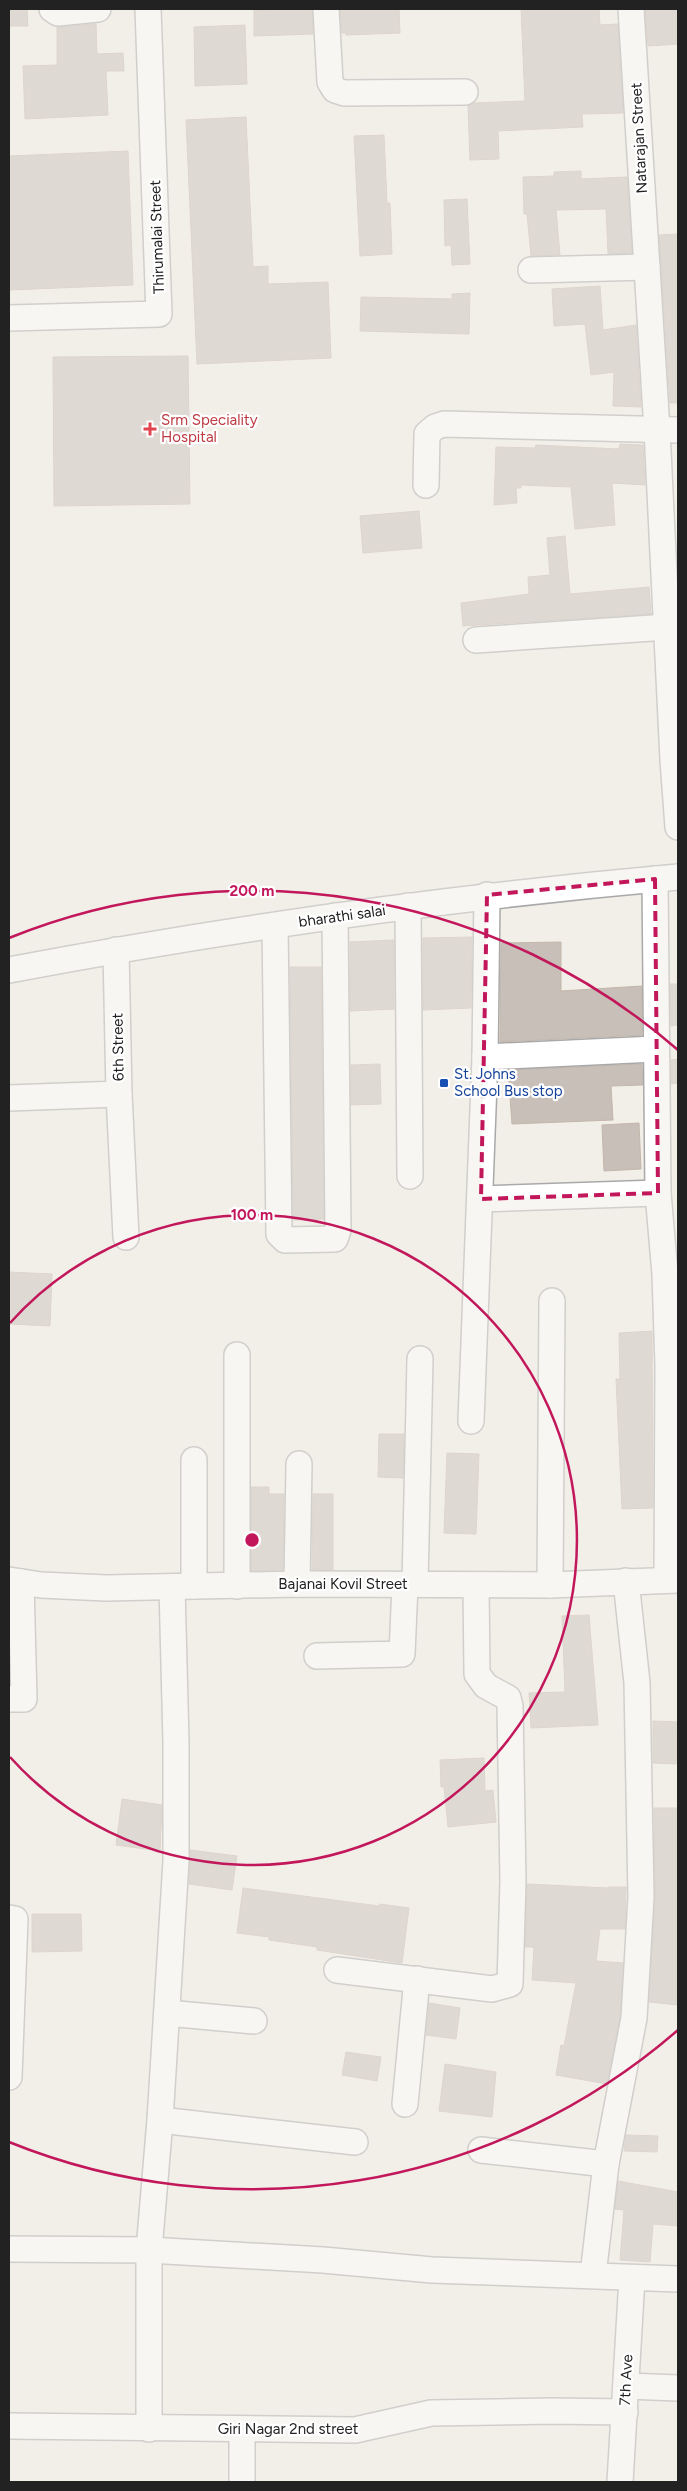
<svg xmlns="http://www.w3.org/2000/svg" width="687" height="2491" viewBox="0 0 687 2491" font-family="Figtree,sans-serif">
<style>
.building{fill:#c7bfb8;stroke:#c4b6ab}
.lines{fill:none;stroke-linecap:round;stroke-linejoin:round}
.minor-casing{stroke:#a9a9a9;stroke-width:28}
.minor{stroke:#fff;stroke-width:25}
.marked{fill:none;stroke:#c2185b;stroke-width:4;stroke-dasharray:10 6;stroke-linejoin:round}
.ring{fill:none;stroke:#c2185b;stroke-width:2.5}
.health-dot{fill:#e0444e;stroke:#fff;stroke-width:2}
.transit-dot{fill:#1a4fb4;stroke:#fff;stroke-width:2}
.labels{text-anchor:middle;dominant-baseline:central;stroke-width:4.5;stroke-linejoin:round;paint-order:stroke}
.street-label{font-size:15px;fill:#222;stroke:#fff}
.health-label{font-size:15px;fill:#be3a42;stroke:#fff;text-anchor:start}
.transit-label{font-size:15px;fill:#164399;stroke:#fff;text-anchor:start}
.centre{fill:#c2185b;stroke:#fff;stroke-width:2.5}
.ring-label{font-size:15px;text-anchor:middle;font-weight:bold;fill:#c2185b;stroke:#fff;stroke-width:4.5;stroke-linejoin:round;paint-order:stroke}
</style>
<rect width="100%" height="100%" fill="#f2efe9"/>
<g class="building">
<polygon points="9,9 27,9 28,26 9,26"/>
<polygon points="303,9 312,9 313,34 254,36 254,10"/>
<polygon points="340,9 399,9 400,33 346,35 346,33 342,33"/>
<polygon points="521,9 599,9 600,25 618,24 623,113 582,114 583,127 498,131 499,159 470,160 468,106 474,103 525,101"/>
<polygon points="645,9 678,9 678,44 648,46"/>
<polygon points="96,24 97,54 123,53 124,71 106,71 108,115 25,119 23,66 57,65 57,27"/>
<polygon points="245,25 247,84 195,86 194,27"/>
<polygon points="246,117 253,267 268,266 268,284 328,282 331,358 197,364 186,120"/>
<polygon points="384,135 387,203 390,203 392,254 360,256 354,136"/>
<polygon points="128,151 133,285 9,290 9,156"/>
<polygon points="581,171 581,179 627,177 632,253 608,254 606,209 556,210 560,255 531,256 527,214 524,214 523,177 554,176 554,172"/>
<polygon points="467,199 470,264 452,265 451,245 445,246 444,200"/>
<polygon points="678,234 678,403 670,403 659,235"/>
<polygon points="600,286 603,330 636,325 641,407 613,406 614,372 591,375 585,324 554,326 552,289"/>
<polygon points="470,293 469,334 360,331 361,297 452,299 452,294"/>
<polygon points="188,356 190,504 54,506 53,357"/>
<polygon points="620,444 643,445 645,485 612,483 615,525 575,529 571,487 521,485 521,488 516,488 517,503 494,505 496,447 535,448 536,445 619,449"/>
<polygon points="419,511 422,548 363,553 360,516"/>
<polygon points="565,536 570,594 649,587 651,614 463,626 461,603 529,594 528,577 550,575 547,538"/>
<polygon points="472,937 471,1008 423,1010 423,938"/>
<polygon points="394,940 394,1009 350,1011 350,942"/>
<polygon points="561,942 561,991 642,986 642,1035 500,1042 501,943"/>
<polygon points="290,967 321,967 324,1219 293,1220"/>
<polygon points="670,984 678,984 678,1025 671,1026"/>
<polygon points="678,1059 678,1083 671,1084 671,1060"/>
<polygon points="380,1064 381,1104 351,1105 351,1065"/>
<polygon points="642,1064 643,1085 611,1086 613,1120 512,1124 508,1070"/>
<polygon points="639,1123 641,1169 604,1171 602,1125"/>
<polygon points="9,1272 52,1274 50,1326 9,1324"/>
<polygon points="652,1331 653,1508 622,1509 616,1379 620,1379 619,1333"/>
<polygon points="379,1434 404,1434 403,1478 378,1477"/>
<polygon points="447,1453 479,1454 476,1534 444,1533"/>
<polygon points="251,1487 269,1487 269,1494 284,1494 283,1570 251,1571"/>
<polygon points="313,1494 333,1494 333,1570 312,1570"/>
<polygon points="589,1615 598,1725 531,1728 529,1693 565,1692 562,1616"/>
<polygon points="653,1721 678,1722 676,1764 653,1763"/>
<polygon points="484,1758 485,1791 493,1790 496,1822 448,1827 444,1787 441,1787 440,1760"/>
<polygon points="122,1799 162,1805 160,1851 116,1845"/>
<polygon points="654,1808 678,1808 678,2005 649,2002 655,1897"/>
<polygon points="190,1850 237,1856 232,1890 189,1884"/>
<polygon points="527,1884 608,1888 608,1887 626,1887 625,1929 600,1929 596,1961 623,1963 620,2016 607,2084 556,2075 561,2045 564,2046 576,1983 532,1980 534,1947 525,1947"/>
<polygon points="243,1888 379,1906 380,1904 409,1908 402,1963 317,1950 317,1947 269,1940 269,1937 237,1933"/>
<polygon points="32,1914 81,1914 82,1951 32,1952"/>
<polygon points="429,2003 460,2008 456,2039 426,2035"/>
<polygon points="346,2052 381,2057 377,2081 342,2075"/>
<polygon points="445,2064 496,2072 492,2117 439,2111"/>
<polygon points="626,2135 658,2136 657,2152 624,2151"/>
<polygon points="618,2181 678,2192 678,2226 653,2224 650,2262 620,2260 624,2210 615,2209"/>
</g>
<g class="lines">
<defs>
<g id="minor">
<polyline points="52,9 58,13 98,9"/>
<polyline points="326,9 330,82 335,90 344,93 465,92"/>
<polyline points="631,9 657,430 673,760 678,827"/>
<polyline points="531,270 647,267"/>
<polyline points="9,318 159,314 148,9"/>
<polyline points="426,485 427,434 435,427 444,424 678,430"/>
<polyline points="476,640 667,627"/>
<polyline points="655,879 658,1193 665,1274 668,1366 667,1580"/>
<polyline points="408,906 410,1176"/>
<polyline points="275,926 279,1234 285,1240 335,1239 338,1230 335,916"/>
<path d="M 9,970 C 230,928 454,897 678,877"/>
<polyline points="485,1057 655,1049"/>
<polyline points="119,1094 126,1237"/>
<polyline points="9,1098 119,1094 116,950"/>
<polyline points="481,1199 658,1193"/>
<polyline points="237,1355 237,1586"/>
<polyline points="471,1421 485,1057 487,895"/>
<polyline points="9,1580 41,1585 106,1588 297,1584 550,1585 678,1580"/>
<polyline points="297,1584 299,1464"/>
<polyline points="415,1584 420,1359"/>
<polyline points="550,1585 552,1301"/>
<polyline points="194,1586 194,1460"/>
<polyline points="317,1656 402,1654 405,1585"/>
<polyline points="9,1699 24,1699 21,1582"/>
<polyline points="9,1918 15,1919 9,2077"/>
<polyline points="337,1970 492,1989 510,1984 513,1881 510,1706 508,1698 486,1686 477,1674 476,1586"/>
<polyline points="167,2013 254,2021"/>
<polyline points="405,2104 417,1979"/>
<polyline points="160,2120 355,2142"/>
<polyline points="481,2150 606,2164"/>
<polyline points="9,2249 149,2250 323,2260 432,2270 678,2279"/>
<polyline points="593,2275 606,2164 634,2018 641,1897 637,1683 626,1581"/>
<polyline points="626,2386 678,2388"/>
<polyline points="9,2426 355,2430 431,2413 552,2411 625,2412"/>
<polyline points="149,2429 149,2250 160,2120 176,1861 176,1742 172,1587"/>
<polyline points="242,2482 242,2429"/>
<polyline points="620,2482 632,2278"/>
</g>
</defs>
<use href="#minor" class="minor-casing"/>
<use href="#minor" class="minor"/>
</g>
<path d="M0 0H687V2491H0ZM 655,879 L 658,1193 L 481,1199 L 487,895 Z" fill="#f2efe9" fill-opacity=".55" fill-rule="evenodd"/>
<path class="marked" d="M 655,879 L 658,1193 L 481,1199 L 487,895 Z"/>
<g class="ring">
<path d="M10 1323A325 325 0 1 1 10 1757"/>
<path d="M678 2030A649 649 0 0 1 9 2142M9 938A649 649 0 0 1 678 1050"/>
</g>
<path class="health-dot" d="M147.5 421.5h5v5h5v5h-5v5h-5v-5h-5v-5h5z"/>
<rect class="transit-dot" x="439" y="1078" width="10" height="10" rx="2.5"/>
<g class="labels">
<g class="street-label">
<text transform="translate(639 138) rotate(-93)">Natarajan Street</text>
<text transform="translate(157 237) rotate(-92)">Thirumalai Street</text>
<text transform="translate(342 916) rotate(-8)">bharathi salai</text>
<text transform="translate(118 1047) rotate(-91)">6th Street</text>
<text x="343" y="1584">Bajanai Kovil Street</text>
<text transform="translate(626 2380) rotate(-87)">7th Ave</text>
<text x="288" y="2429">Giri Nagar 2nd street</text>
</g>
<g class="health-label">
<text x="161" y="420">Srm Speciality<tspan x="161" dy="17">Hospital</tspan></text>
</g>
<g class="transit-label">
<text x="454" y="1074">St. Johns<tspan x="454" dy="17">School Bus stop</tspan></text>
</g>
</g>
<circle cx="252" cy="1540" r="8" class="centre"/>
<g class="ring-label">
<text x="252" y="896">200 m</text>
<text x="252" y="1220">100 m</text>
</g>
<rect width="687" height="2491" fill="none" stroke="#222222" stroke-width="20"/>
</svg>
